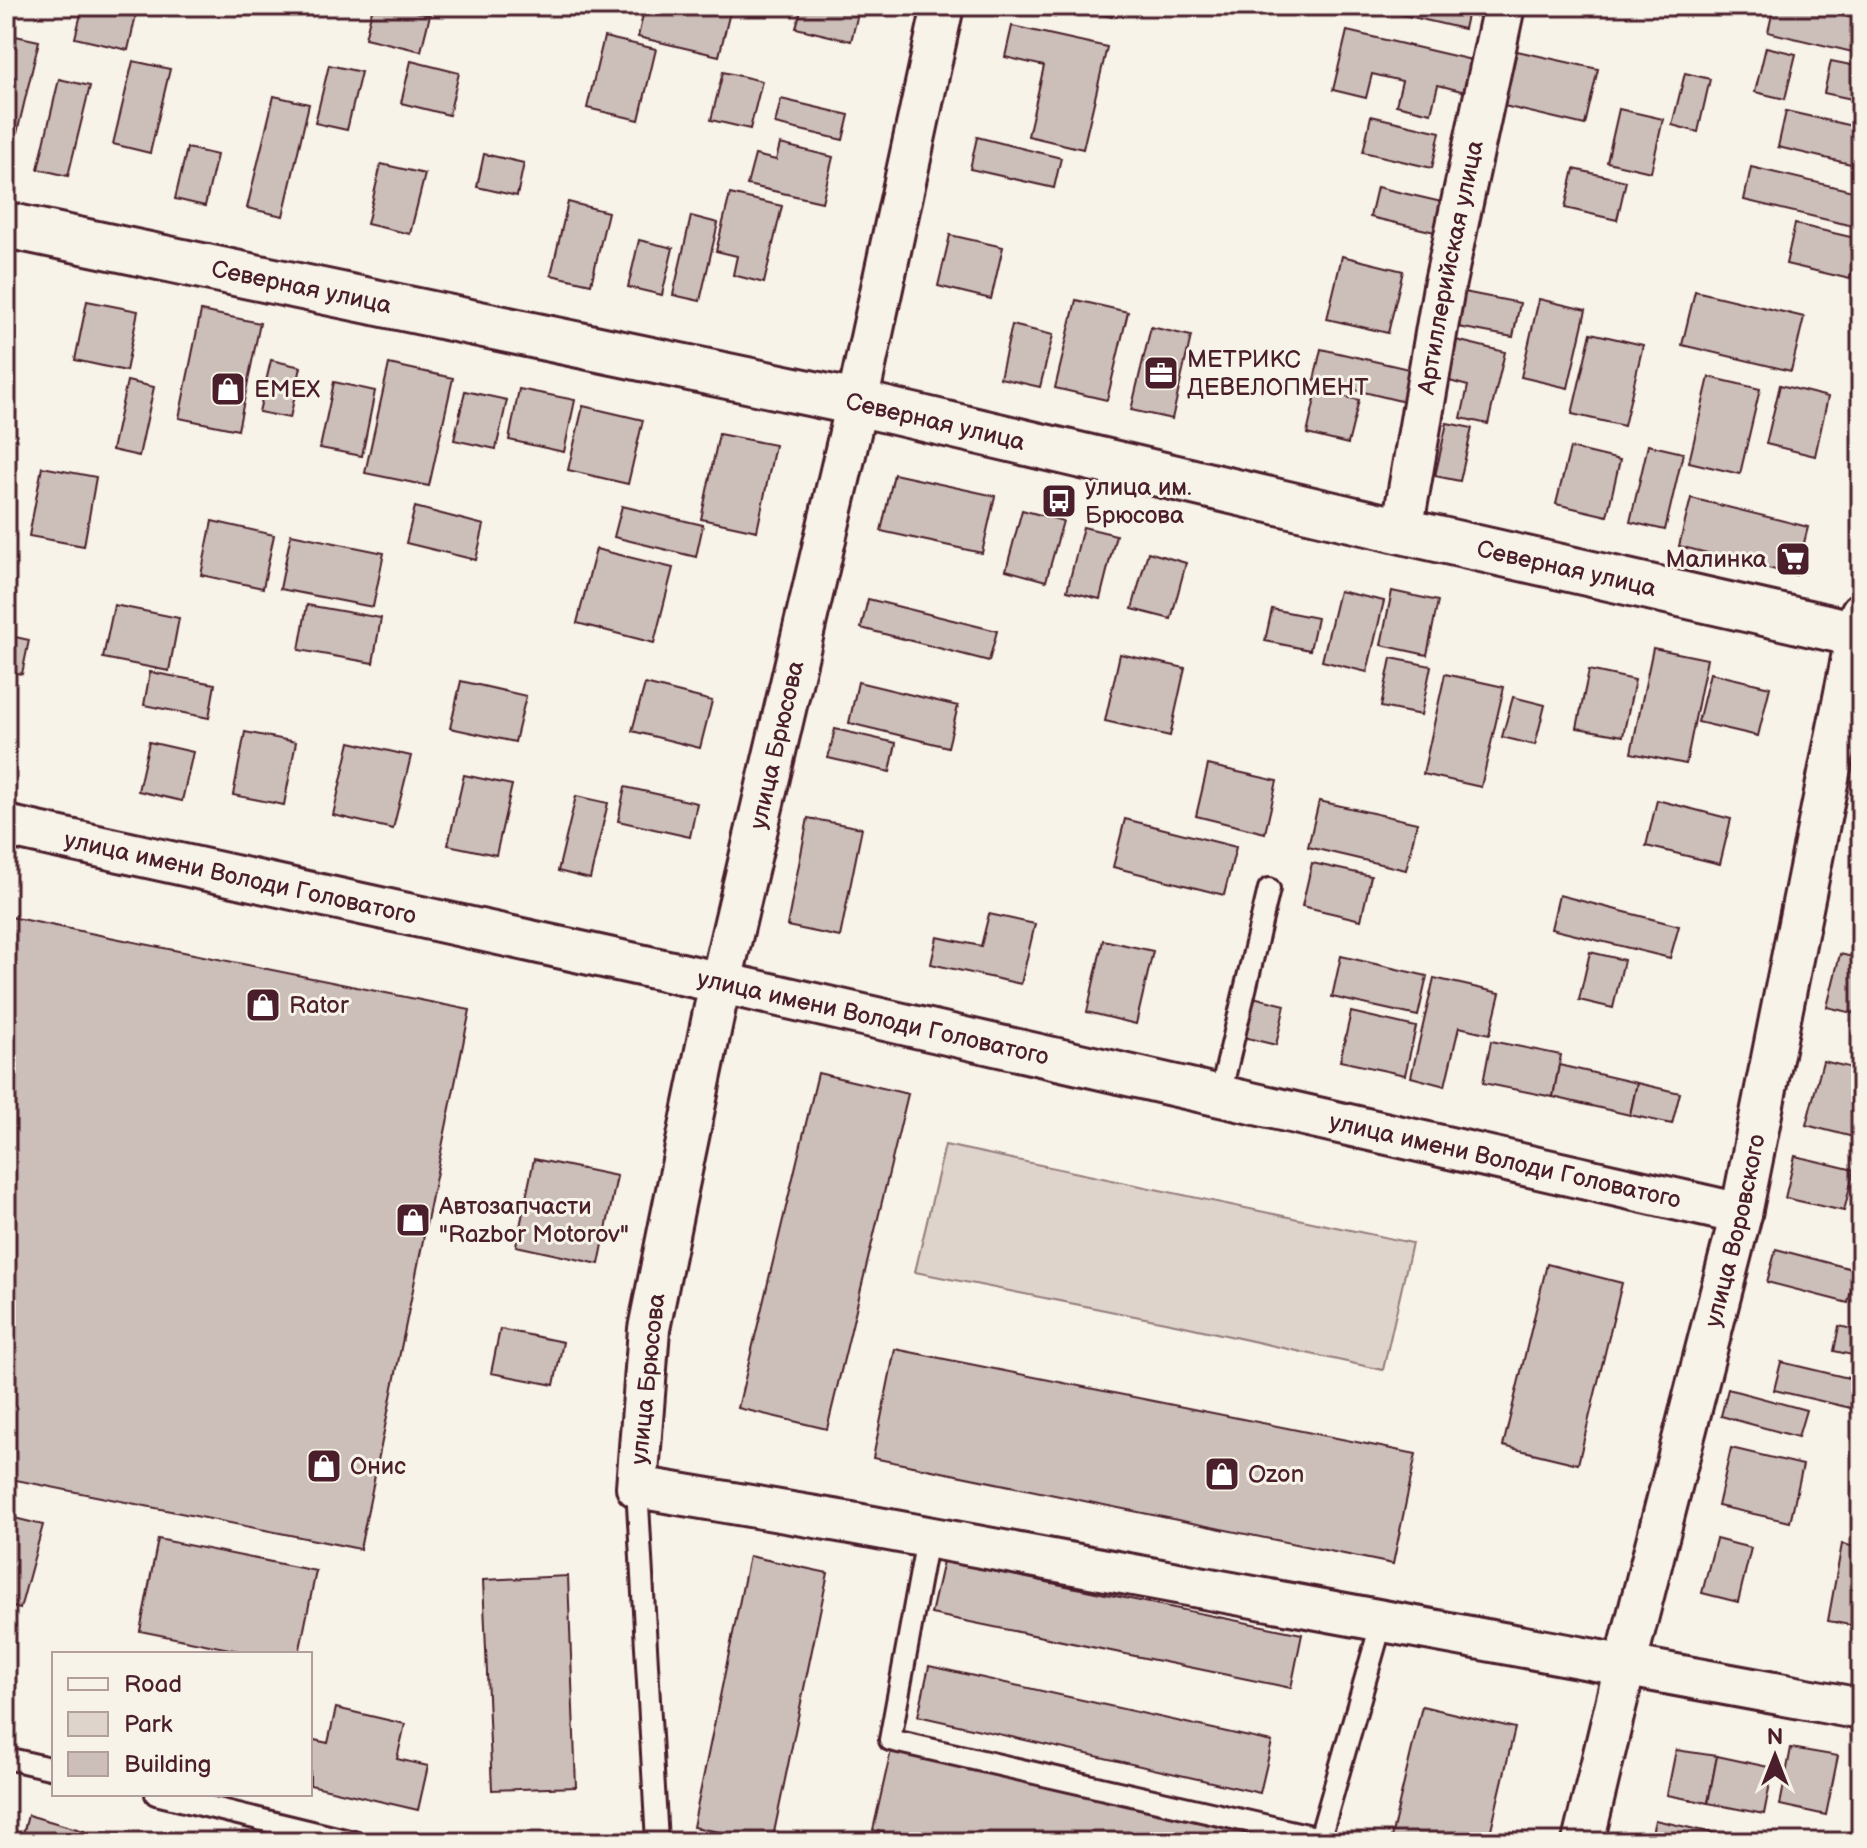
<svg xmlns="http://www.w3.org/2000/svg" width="1867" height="1848" viewBox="0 0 1867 1848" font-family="'Balsamiq Sans',sans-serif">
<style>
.green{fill:#ded4cc;stroke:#947a7c;stroke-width:2}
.building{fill:#ccbfb9;stroke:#4a1f2b;stroke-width:2}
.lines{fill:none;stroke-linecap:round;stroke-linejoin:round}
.lane-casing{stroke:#4a1f2b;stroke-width:26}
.street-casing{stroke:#4a1f2b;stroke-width:46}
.secondary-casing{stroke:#4a1f2b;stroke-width:50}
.lane{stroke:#f7f3e8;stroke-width:20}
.street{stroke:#f7f3e8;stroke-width:40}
.secondary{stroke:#f7f3e8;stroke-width:44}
.labels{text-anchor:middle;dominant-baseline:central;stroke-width:6;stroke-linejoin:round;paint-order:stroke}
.street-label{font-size:24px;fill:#4a1f2b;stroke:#f7f3e8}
.poi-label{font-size:24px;fill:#4a1f2b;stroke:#f7f3e8;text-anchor:start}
</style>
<rect width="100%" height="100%" fill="#f7f3e8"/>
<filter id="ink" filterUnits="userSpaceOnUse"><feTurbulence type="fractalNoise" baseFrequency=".0125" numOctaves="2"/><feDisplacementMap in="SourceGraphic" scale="16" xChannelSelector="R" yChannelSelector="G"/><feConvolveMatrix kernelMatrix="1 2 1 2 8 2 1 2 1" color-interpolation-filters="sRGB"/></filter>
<g filter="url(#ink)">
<polygon class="green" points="945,1145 1412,1243 1383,1370 1180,1325 915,1272"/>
<g class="building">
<polygon points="83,6 138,6 128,50 75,38"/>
<polygon points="373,6 391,6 430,15 421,51 365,38"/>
<polygon points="645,6 720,6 731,8 719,56 638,37"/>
<polygon points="802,6 860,6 851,41 796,28"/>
<polygon points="1008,6 1057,6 1055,17"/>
<polygon points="1067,6 1115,6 1112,17"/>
<polygon points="1383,6 1469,6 1464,29 1382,10"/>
<polygon points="1774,6 1802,6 1861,20 1861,54 1768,32"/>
<polygon points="1012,26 1107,47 1083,149 1028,136 1044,66 1005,57"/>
<polygon points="1347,31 1476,61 1469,93 1438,85 1431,113 1396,105 1402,81 1372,74 1366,98 1333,90"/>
<polygon points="6,34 39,41 17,133 6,131"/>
<polygon points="604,37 656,49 639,120 587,108"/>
<polygon points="1766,47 1796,54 1785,99 1755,92"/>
<polygon points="1517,51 1598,69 1585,125 1504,106"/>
<polygon points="133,61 170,69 150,153 113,144"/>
<polygon points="411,61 459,73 449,115 401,103"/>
<polygon points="1831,61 1861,67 1861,101 1824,93"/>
<polygon points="329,65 361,72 347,130 315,123"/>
<polygon points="723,72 762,81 750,129 711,120"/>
<polygon points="1685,73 1710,79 1698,132 1672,125"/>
<polygon points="59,79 90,86 68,176 38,169"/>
<polygon points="274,96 309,104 283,216 247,208"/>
<polygon points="781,99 849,115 843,140 775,124"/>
<polygon points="1619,109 1663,119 1651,172 1607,162"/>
<polygon points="1786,111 1861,128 1855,165 1778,147"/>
<polygon points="1371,116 1440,132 1432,168 1363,152"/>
<polygon points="977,137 1061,158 1054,188 970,169"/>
<polygon points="780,144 833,157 822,202 747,185 755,155 776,160"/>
<polygon points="187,148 217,155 205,206 175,199"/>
<polygon points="484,154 524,163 517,196 477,187"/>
<polygon points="381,164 425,174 410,234 367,224"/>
<polygon points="1751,167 1861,193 1861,228 1744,200"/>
<polygon points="1574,169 1626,181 1617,220 1565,208"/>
<polygon points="1377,187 1446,203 1439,233 1370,217"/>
<polygon points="730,194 782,206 764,283 733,275 737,256 716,251"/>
<polygon points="568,202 608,212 591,284 551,275"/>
<polygon points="691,216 718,223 700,301 673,295"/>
<polygon points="1795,224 1859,239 1850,279 1786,264"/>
<polygon points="950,235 1003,247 991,299 938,286"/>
<polygon points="639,240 673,248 662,295 628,287"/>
<polygon points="1342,256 1403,271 1388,333 1327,319"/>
<polygon points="1695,291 1804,317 1791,371 1682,345"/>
<polygon points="1464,292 1520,303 1513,337 1458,327"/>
<polygon points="1539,299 1586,310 1568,388 1521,377"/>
<polygon points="1076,300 1128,312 1107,400 1055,388"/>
<polygon points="87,301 138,311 126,371 75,360"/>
<polygon points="201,311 260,323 238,430 179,418"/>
<polygon points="1012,325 1053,335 1040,387 1000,378"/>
<polygon points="1151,327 1191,336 1172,419 1131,410"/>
<polygon points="1591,333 1643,345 1624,426 1572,414"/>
<polygon points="1452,339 1505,352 1488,424 1461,418 1468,386 1442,379"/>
<polygon points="1321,349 1413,370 1405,402 1314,380"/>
<polygon points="271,360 301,367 290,418 259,412"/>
<polygon points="389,364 453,378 429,486 365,473"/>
<polygon points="1709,377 1760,389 1740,474 1689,462"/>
<polygon points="127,381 154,387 139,456 112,450"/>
<polygon points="334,382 375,391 362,456 320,448"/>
<polygon points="1780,385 1828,397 1815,456 1766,444"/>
<polygon points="519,389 575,400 564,452 509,440"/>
<polygon points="1317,390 1359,400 1348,444 1307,434"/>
<polygon points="465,391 507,400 496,449 454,440"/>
<polygon points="583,406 643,420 628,484 568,470"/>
<polygon points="1447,423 1472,428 1460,481 1435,476"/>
<polygon points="719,434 775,445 757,531 701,519"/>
<polygon points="1648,445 1683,453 1665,530 1630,522"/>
<polygon points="1570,448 1620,460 1607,516 1556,504"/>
<polygon points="42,467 96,477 84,546 29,536"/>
<polygon points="894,474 995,496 982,553 881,531"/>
<polygon points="1691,498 1808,527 1796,575 1679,546"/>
<polygon points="622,506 703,525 696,557 614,537"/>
<polygon points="415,507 484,525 476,560 406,543"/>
<polygon points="1022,510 1063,521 1046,581 1006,570"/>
<polygon points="212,521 274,535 263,588 201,575"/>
<polygon points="1083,527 1116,535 1100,599 1067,591"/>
<polygon points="291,534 384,553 373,607 280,589"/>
<polygon points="596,549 673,568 654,643 577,623"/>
<polygon points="1148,552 1186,563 1171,619 1132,609"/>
<polygon points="1339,591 1384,601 1367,672 1322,661"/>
<polygon points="1392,591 1438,601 1427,655 1381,645"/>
<polygon points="868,599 997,631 989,661 861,628"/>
<polygon points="114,605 179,618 169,671 103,658"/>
<polygon points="307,605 381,618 373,663 299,650"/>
<polygon points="1272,609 1317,618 1310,650 1265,641"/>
<polygon points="6,635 29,640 22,674 6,671"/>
<polygon points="1653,648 1707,659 1686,764 1631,753"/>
<polygon points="1120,654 1185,668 1170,736 1105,721"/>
<polygon points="1391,658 1431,666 1421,715 1381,707"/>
<polygon points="1589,670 1635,680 1623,736 1577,728"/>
<polygon points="150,672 215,684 209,718 144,705"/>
<polygon points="1710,673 1770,687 1758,736 1698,722"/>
<polygon points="1445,674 1504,687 1481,787 1423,774"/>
<polygon points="461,681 526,696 515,742 450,728"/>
<polygon points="858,682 958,706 948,747 849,723"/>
<polygon points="645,684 712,701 700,748 632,731"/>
<polygon points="1513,697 1545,705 1535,745 1502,737"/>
<polygon points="835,729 896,743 890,772 828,758"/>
<polygon points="245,732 296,742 284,805 233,795"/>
<polygon points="149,742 193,752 182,801 138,791"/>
<polygon points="350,742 411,756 393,829 333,815"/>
<polygon points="1208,765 1277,781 1265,833 1196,816"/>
<polygon points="464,775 512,785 496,855 448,845"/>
<polygon points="625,787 697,803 690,837 618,821"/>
<polygon points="576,796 608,803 590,879 558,871"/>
<polygon points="1657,800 1731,819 1720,864 1646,846"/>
<polygon points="1319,801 1417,823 1406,870 1308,847"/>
<polygon points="808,818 862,828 840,937 787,926"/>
<polygon points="1125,819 1236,847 1224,895 1113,867"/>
<polygon points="1312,863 1371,876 1361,920 1302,906"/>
<polygon points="1861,891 1861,925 1852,922"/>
<polygon points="1559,895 1679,926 1670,958 1551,929"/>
<polygon points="989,914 1035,924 1021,984 931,964 937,937 981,946"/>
<polygon points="6,916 470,1010 360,1549 6,1478"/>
<polygon points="1103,940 1153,951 1136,1024 1087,1012"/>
<polygon points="1590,952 1624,960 1613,1008 1579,1000"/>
<polygon points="1840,954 1861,959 1861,1015 1827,1007"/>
<polygon points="1341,956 1427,976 1418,1016 1332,997"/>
<polygon points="1434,978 1500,993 1490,1034 1459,1027 1445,1086 1411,1077"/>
<polygon points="1249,996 1285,1005 1276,1045 1239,1036"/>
<polygon points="1351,1012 1416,1027 1405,1075 1340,1061"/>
<polygon points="1491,1041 1561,1055 1553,1097 1483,1083"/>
<polygon points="1823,1061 1861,1070 1861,1139 1806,1125"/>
<polygon points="1559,1065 1637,1083 1630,1115 1553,1097"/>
<polygon points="818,1073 908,1094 827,1429 738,1408"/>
<polygon points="1637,1083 1680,1093 1672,1124 1630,1115"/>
<polygon points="1795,1156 1854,1170 1844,1211 1785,1198"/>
<polygon points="534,1159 617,1176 599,1264 516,1246"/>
<polygon points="1776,1249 1856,1270 1848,1303 1767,1282"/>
<polygon points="1547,1264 1622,1283 1578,1464 1503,1446"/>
<polygon points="1839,1326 1861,1331 1861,1357 1834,1351"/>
<polygon points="500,1329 563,1342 554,1385 491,1373"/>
<polygon points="895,1349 1416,1454 1393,1564 873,1458"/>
<polygon points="1781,1362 1861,1381 1855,1409 1774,1390"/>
<polygon points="1728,1389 1806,1410 1798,1437 1721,1416"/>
<polygon points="1731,1448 1803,1465 1790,1522 1718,1506"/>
<polygon points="1861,1468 1861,1495 1856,1494"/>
<polygon points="6,1516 43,1525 20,1609 6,1605"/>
<polygon points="158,1539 316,1571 299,1654 254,1654 140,1631"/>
<polygon points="1716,1539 1751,1548 1738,1602 1702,1593"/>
<polygon points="1842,1544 1861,1548 1861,1627 1828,1621"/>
<polygon points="749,1556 828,1573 772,1842 693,1827"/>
<polygon points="943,1561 1302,1634 1291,1688 931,1614"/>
<polygon points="568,1576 576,1787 492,1790 483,1580"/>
<polygon points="929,1666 1272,1742 1260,1793 918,1716"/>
<polygon points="1422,1706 1515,1728 1488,1842 1390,1842"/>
<polygon points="336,1708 405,1724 397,1759 428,1766 418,1810 310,1785 310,1739 328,1743"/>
<polygon points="892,1746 1302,1842 924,1842 873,1830"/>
<polygon points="1791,1748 1838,1756 1826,1815 1780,1805"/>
<polygon points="1676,1750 1717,1756 1708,1803 1667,1795"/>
<polygon points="1717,1756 1773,1768 1764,1814 1708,1803"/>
<polygon points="28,1815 84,1831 81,1842 21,1842"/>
<polygon points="1655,1820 1753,1842 1650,1842"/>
<polygon points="109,1835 142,1842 108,1842"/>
</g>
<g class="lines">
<defs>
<g id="lane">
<polyline points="1220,1095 1269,889"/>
<polyline points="637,1487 657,1842"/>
<polyline points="927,1539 890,1740 1320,1838 1382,1621"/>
<polyline points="6,1758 54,1769"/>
<polyline points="156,1794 353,1842"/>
</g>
<g id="street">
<polyline points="943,6 857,403 715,1007 675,1200 649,1329 637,1487 851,1523 1861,1709"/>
<path id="s1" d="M 1402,531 L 1444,287 L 1504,6"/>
<path id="s2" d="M 6,826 L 722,983 L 1741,1214"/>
<path id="s3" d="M 1583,1842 L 1625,1666 L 1741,1214 L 1861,613"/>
</g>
<g id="secondary">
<path id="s4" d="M 6,225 L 857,403 L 1402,531 L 1861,635"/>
</g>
</defs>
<use href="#lane" class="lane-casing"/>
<use href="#street" class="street-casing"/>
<use href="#secondary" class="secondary-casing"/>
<use href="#lane" class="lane"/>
<use href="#street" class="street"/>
<use href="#secondary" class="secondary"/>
</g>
</g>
<defs>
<symbol id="office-square" viewBox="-11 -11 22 22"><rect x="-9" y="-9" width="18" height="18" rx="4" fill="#4a1f2b" stroke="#f7f3e8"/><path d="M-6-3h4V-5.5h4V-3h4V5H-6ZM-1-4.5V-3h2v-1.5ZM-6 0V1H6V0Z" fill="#fff"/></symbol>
<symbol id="shop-square" viewBox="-11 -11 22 22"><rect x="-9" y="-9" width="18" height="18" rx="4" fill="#4a1f2b" stroke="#f7f3e8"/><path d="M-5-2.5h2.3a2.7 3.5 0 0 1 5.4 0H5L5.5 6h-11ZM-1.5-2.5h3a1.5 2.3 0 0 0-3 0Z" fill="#fff"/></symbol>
<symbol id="bus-square" viewBox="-11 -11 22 22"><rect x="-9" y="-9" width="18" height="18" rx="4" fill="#4a1f2b" stroke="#f7f3e8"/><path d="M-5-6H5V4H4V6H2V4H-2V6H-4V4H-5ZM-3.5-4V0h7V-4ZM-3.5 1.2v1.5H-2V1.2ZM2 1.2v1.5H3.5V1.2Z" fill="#fff"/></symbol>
<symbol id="supermarket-square" viewBox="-11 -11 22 22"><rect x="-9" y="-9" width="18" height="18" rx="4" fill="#4a1f2b" stroke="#f7f3e8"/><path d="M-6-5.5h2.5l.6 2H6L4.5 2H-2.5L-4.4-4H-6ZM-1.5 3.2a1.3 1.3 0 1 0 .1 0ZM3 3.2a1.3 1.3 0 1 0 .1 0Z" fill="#fff"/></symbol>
</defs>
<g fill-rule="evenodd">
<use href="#office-square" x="1141" y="353" width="40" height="40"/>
<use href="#shop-square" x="208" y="369" width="40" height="40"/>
<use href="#bus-square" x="1039" y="481" width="40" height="40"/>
<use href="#supermarket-square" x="1773" y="539" width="40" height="40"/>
<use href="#shop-square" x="243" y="985" width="40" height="40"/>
<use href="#shop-square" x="393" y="1200" width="40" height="40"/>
<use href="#shop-square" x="304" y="1446" width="40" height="40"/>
<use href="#shop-square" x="1202" y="1454" width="40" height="40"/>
</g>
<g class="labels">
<g class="street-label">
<text stroke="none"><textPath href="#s1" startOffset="268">Артиллерийская улица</textPath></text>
<text stroke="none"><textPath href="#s4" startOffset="302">Северная улица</textPath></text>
<text stroke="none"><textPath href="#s4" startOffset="950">Северная улица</textPath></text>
<text stroke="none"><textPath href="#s4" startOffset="1598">Северная улица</textPath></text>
<text transform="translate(777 745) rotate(-77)">улица Брюсова</text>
<text stroke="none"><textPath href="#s2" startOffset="240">улица имени Володи Головатого</textPath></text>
<text stroke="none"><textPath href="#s2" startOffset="888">улица имени Володи Головатого</textPath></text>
<text stroke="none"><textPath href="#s2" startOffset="1536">улица имени Володи Головатого</textPath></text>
<text stroke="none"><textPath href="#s3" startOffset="630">улица Воровского</textPath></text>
<text transform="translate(648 1379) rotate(-84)">улица Брюсова</text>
</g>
<g class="poi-label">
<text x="1187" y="359">МЕТРИКС<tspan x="1187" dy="28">ДЕВЕЛОПМЕНТ</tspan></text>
<text x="254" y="389">EMEX</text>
<text x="1085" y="487">улица им.<tspan x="1085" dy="28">Брюсова</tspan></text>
<text x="1767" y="559" text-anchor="end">Малинка</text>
<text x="289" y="1005">Rator</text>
<text x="439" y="1206">Автозапчасти<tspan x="439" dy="28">"Razbor Motorov"</tspan></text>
<text x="350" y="1466">Онис</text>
<text x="1248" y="1474">Ozon</text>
</g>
</g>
<rect width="1867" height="1848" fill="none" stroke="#f7f3e8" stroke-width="32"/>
<rect x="16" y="16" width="1835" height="1816" fill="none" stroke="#4a1f2b" stroke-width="3" filter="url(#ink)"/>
<rect x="52" y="1652" width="260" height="144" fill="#f7f3e8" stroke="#b29e9c" stroke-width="2"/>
<rect x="68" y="1678" width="40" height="12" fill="#f7f3e8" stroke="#b29e9c" stroke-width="2"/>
<text x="124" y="1692" font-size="24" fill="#4a1f2b">Road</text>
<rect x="68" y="1712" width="40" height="24" fill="#ded4cc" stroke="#b29e9c" stroke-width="2"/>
<text x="124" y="1732" font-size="24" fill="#4a1f2b">Park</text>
<rect x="68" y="1752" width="40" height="24" fill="#ccbfb9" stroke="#b29e9c" stroke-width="2"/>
<text x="124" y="1772" font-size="24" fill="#4a1f2b">Building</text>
<g transform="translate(1775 1756)" stroke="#f7f3e8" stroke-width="6" paint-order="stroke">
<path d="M0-6L14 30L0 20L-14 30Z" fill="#4a1f2b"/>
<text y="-12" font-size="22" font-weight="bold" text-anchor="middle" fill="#4a1f2b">N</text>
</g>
</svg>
